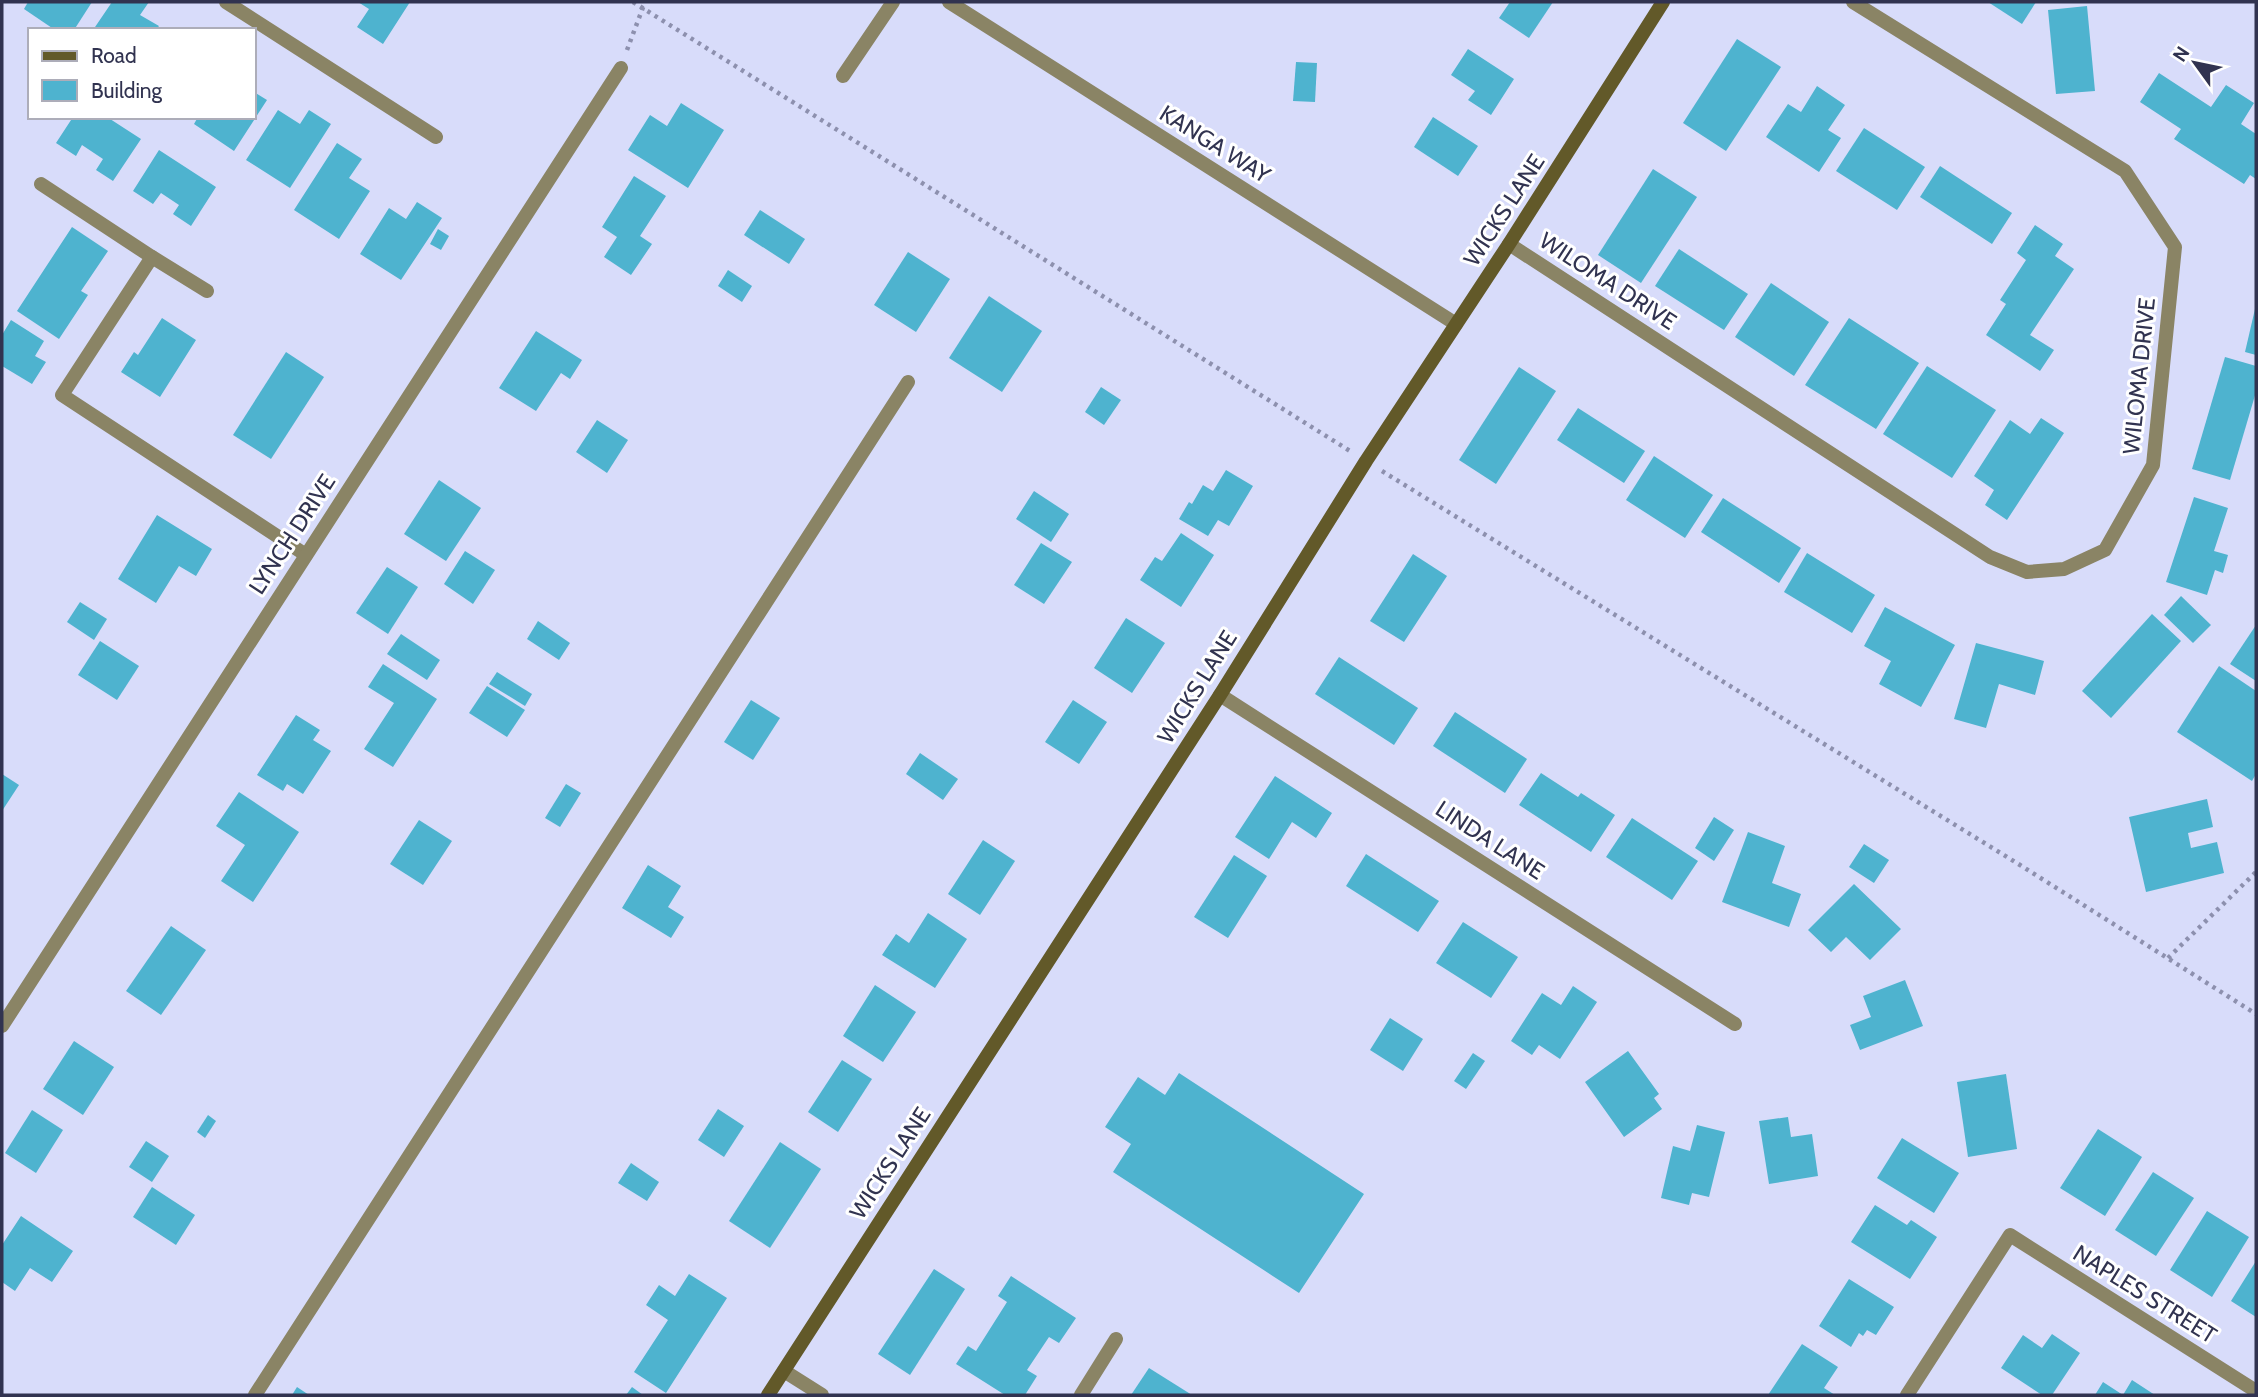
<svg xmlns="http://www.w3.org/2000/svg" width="2258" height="1397" viewBox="0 0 2258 1397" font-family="Cabin,sans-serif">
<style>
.building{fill:#4eb3cf}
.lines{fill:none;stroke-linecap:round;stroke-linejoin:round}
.path{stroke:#8d90ae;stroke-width:4.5;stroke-dasharray:3.5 5;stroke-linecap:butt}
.lane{stroke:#8a8465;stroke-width:14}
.street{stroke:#8a8465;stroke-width:14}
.secondary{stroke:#625929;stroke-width:14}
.labels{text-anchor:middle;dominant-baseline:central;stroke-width:6;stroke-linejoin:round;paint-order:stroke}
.street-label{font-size:23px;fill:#313350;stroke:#fff}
</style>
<rect width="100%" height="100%" fill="#d8dcfa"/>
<g class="building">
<polygon points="28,2 92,2 74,30 55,30 24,9"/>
<polygon points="112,2 149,2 140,15 159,26 156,30 93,30"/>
<polygon points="358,2 410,2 383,44 357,27 369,9"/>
<polygon points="1510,2 1553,2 1529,38 1499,18"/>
<polygon points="1988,2 2036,2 2022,24"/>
<polygon points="2087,6 2095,91 2056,94 2048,10"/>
<polygon points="1737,39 1781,67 1726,151 1683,123"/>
<polygon points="1468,49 1514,79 1491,115 1468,100 1475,91 1451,75"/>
<polygon points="1296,62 1317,63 1315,102 1293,101"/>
<polygon points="2159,73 2211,107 2226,85 2254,103 2241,124 2256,134 2256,179 2250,175 2244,184 2174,139 2181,129 2140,102"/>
<polygon points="1817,86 1845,105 1828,130 1841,138 1819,172 1766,137 1788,104 1801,112"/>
<polygon points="254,92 267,100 234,151 194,124 198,117 254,117"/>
<polygon points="681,103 724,130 688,188 628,150 650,115 667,126"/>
<polygon points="278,110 300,124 309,110 331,124 290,188 246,160"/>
<polygon points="73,117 107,117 141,139 113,181 96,170 103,159 82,145 76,156 56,143"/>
<polygon points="1433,117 1478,146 1458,176 1414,147"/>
<polygon points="1864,128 1925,167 1897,210 1836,171"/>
<polygon points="337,143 362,159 349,178 370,191 339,239 294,210"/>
<polygon points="159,150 216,187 191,226 173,214 179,205 161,193 153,204 133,191"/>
<polygon points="1940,166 2012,213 1992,244 1920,197"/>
<polygon points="1653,169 1697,197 1641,283 1598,255"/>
<polygon points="634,176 666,196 640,236 652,244 631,275 604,257 617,237 602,227"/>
<polygon points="417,202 442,218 401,280 360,254 389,208 406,219"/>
<polygon points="760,210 805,239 789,264 744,235"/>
<polygon points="2035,225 2063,244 2055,256 2074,269 2030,335 2054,350 2040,371 1986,335 2006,304 2000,300 2026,260 2017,253"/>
<polygon points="72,227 108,251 81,291 88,295 59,339 17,311"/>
<polygon points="438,229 449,236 441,250 430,244"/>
<polygon points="1679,249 1748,294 1724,330 1655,286"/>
<polygon points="908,252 950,279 916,332 874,305"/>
<polygon points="728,270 752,286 742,302 718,286"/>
<polygon points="1771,283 1829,322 1794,376 1735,337"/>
<polygon points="989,296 1042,331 1002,392 949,358"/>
<polygon points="2255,309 2256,309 2256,355 2245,352"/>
<polygon points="162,318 196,340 160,397 121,372 134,352 138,355"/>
<polygon points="1849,318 1919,363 1876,429 1805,385"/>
<polygon points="11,320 44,341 35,356 46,362 32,384 2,366 2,335"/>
<polygon points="536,331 582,360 570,379 561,373 536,411 499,388"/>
<polygon points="286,352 324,377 271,459 233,435"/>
<polygon points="2225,357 2256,366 2256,392 2230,480 2192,469"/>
<polygon points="1927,366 1996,410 1952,478 1883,434"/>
<polygon points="1519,367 1556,391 1496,484 1459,460"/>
<polygon points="1101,387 1121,400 1104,425 1085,412"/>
<polygon points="1578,408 1645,451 1624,483 1557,440"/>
<polygon points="2041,418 2064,433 2007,520 1985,505 1994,490 1974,476 2010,420 2030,434"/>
<polygon points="597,420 628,440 607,473 576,452"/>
<polygon points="1654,456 1713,495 1685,538 1626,500"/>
<polygon points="1226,470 1253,486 1229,526 1218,520 1208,536 1179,519 1189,502 1192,504 1203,485 1213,491"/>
<polygon points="439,480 481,508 446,561 404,534"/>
<polygon points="1034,491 1069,514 1051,542 1016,519"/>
<polygon points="2194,497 2228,508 2214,551 2228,555 2223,573 2215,570 2207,595 2166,582"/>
<polygon points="1723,498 1801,548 1779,583 1701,532"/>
<polygon points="157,515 212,549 196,576 179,566 156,603 118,579"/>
<polygon points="1181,533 1214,555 1181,607 1140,580 1155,557 1162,561"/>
<polygon points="1041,543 1072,562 1044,604 1014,585"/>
<polygon points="465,551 495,570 473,604 444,584"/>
<polygon points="1807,553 1875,595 1852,633 1784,592"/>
<polygon points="1413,554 1447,576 1404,642 1370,621"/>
<polygon points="387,567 418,587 388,634 356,613"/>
<polygon points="2181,596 2211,625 2193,643 2164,615"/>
<polygon points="80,602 107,619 94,640 67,622"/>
<polygon points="1885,607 1955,645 1921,707 1879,684 1891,661 1864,646"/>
<polygon points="2152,614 2181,641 2111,718 2082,691"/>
<polygon points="1126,618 1165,643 1132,693 1094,668"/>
<polygon points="538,621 570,643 559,660 527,639"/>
<polygon points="2256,625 2256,681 2230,664"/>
<polygon points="401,634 440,660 427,680 387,654"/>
<polygon points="100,641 139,666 117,700 78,675"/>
<polygon points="1976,643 2044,661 2035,695 1999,684 1986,728 1954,719"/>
<polygon points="1339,657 1418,708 1394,745 1315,694"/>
<polygon points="383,664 437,699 393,767 364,749 394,703 368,687"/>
<polygon points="2219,666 2256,691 2256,774 2252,781 2177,732"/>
<polygon points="497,672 532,694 525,706 489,684"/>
<polygon points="487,686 525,710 507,737 469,713"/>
<polygon points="751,700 780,718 753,760 724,742"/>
<polygon points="1073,700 1107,722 1079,764 1045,742"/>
<polygon points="1455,712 1527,759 1505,793 1433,746"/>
<polygon points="296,715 320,730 313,740 331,751 303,794 287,784 283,791 257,775"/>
<polygon points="920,753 958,779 943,800 906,774"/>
<polygon points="1541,773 1578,797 1581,793 1615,815 1591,852 1519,805"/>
<polygon points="2,774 19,785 2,811"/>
<polygon points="1275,776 1332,813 1316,838 1292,822 1269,859 1235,837"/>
<polygon points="566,784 581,793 560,827 545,818"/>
<polygon points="239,792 299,832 253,902 221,881 245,845 216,826"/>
<polygon points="2207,799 2213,827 2188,833 2191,848 2217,842 2224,873 2146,892 2129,817"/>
<polygon points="1714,817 1734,830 1714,861 1695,848"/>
<polygon points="1632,818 1698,861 1672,900 1606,857"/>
<polygon points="419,820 452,841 423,885 390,864"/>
<polygon points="1748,832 1785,846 1772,883 1801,894 1789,927 1722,902"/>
<polygon points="983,840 1015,861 980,915 948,894"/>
<polygon points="1864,844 1889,860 1874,883 1849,867"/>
<polygon points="1366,854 1439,901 1418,932 1346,886"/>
<polygon points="1234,855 1267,876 1228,938 1194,917"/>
<polygon points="648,865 681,886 668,907 684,917 671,938 622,908"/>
<polygon points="1854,884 1901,929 1870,960 1846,937 1831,952 1808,930"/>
<polygon points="928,913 967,939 935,988 882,955 896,934 909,943"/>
<polygon points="1463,922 1518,957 1491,998 1436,963"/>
<polygon points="171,926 206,950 161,1015 126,991"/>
<polygon points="1905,980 1923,1026 1860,1050 1850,1025 1871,1017 1863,996"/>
<polygon points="875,985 916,1012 883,1062 843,1036"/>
<polygon points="1573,986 1597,1002 1560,1059 1539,1045 1532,1055 1511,1041 1542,993 1561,1005"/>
<polygon points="1390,1018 1423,1039 1403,1071 1370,1050"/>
<polygon points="74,1041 114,1067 83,1115 43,1089"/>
<polygon points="1628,1051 1659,1094 1654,1098 1662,1109 1624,1137 1585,1082"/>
<polygon points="1473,1053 1485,1061 1466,1089 1454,1081"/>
<polygon points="842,1060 872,1079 838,1132 808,1112"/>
<polygon points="1179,1073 1364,1194 1299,1293 1113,1172 1131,1144 1105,1127 1138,1077 1165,1095"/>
<polygon points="2006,1074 2017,1149 1968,1157 1957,1082"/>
<polygon points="718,1109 744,1126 724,1157 698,1140"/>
<polygon points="32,1110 63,1130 36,1173 5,1153"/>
<polygon points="208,1115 216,1121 205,1138 197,1132"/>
<polygon points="1788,1117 1791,1137 1812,1134 1818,1176 1769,1184 1759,1121"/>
<polygon points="1697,1125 1725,1132 1709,1197 1692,1193 1689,1205 1661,1198 1673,1146 1690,1151"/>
<polygon points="2098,1129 2142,1157 2105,1216 2060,1188"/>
<polygon points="1902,1138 1959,1173 1934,1213 1877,1178"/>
<polygon points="146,1141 169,1156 152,1182 129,1167"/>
<polygon points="780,1142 821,1169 770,1248 729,1221"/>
<polygon points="631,1163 659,1182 647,1201 618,1183"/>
<polygon points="2153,1172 2194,1198 2156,1256 2115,1230"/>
<polygon points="152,1187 195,1215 176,1245 133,1217"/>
<polygon points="1875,1205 1907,1225 1911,1220 1937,1237 1910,1279 1851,1242"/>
<polygon points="2207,1211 2249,1237 2212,1297 2170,1270"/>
<polygon points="21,1216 73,1251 52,1282 30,1268 15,1291 2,1282 2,1245"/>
<polygon points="2256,1261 2256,1317 2231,1301"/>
<polygon points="934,1269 965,1289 910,1375 878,1354"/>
<polygon points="689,1274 727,1298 666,1393 634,1372 668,1320 646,1305 659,1285 675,1296"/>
<polygon points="1011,1276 1076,1318 1059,1343 1049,1337 1027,1370 1037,1376 1025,1395 1005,1395 956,1364 968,1346 976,1351 1007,1302 998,1296"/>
<polygon points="1849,1279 1894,1307 1876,1335 1867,1330 1863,1336 1859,1333 1851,1347 1819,1326"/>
<polygon points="2052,1334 2080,1353 2052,1395 2042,1395 2001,1368 2023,1335 2042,1348"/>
<polygon points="1802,1344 1838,1367 1824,1388 1835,1395 1768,1395"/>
<polygon points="1149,1368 1192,1395 1131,1395"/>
<polygon points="2132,1380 2155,1395 2095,1395 2103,1382 2123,1395"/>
<polygon points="297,1387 309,1395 292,1395"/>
<polygon points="632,1387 643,1395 626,1395"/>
</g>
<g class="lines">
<g class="path">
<polyline points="633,2 1350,451"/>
<polyline points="627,50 645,2"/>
<polyline points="1382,471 2020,865 2256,1014"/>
<polyline points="2168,958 2256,872"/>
</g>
<g class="lane">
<polyline points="843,76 893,2"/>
<polyline points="41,184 152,257 62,395 306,555"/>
<polyline points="152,257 207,291"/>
<polyline points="784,1371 822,1395"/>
<polyline points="255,1395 908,382"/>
<polyline points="1081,1395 1116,1339"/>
</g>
<g class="street">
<polyline points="226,2 436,137"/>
<polyline points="949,2 1456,324"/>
<polyline points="1509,244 1990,557 2027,572 2064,569 2105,550 2153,465 2175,247 2125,171 1853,2"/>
<polyline points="1220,695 1735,1024"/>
<polyline points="2,1026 621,68"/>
<polyline points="1907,1395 2010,1235 2256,1391"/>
</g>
<polyline class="secondary" points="768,1395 1220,695 1366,461 1509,244 1663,2"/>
</g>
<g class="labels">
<g class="street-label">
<text transform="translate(1215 144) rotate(32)">KANGA WAY</text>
<text transform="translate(1504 210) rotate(-57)">WICKS LANE</text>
<text transform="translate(1608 281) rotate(33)">WILOMA DRIVE</text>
<text transform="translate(2139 376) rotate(-84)">WILOMA DRIVE</text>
<text transform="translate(292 534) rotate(-57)">LYNCH DRIVE</text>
<text transform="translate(1197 687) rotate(-58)">WICKS LANE</text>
<text transform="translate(1490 840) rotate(33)">LINDA LANE</text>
<text transform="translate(890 1163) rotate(-57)">WICKS LANE</text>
<text transform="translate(2145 1294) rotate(32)">NAPLES STREET</text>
</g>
</g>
<rect width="2258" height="1397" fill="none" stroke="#313350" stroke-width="7"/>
<rect x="28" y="28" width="228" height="91" fill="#ffffff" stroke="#adadb9" stroke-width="2"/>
<rect x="42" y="51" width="35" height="10" fill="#625929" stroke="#adadb9" stroke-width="2"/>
<text x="91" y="63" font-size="21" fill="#313350">Road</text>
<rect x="42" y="80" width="35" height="21" fill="#4eb3cf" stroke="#adadb9" stroke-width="2"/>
<text x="91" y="98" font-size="21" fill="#313350">Building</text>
<g transform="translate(2195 63) rotate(303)" stroke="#ffffff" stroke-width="5" paint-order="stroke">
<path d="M0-5L12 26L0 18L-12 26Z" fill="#313350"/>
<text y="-10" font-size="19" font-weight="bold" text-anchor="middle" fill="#313350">N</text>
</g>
</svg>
